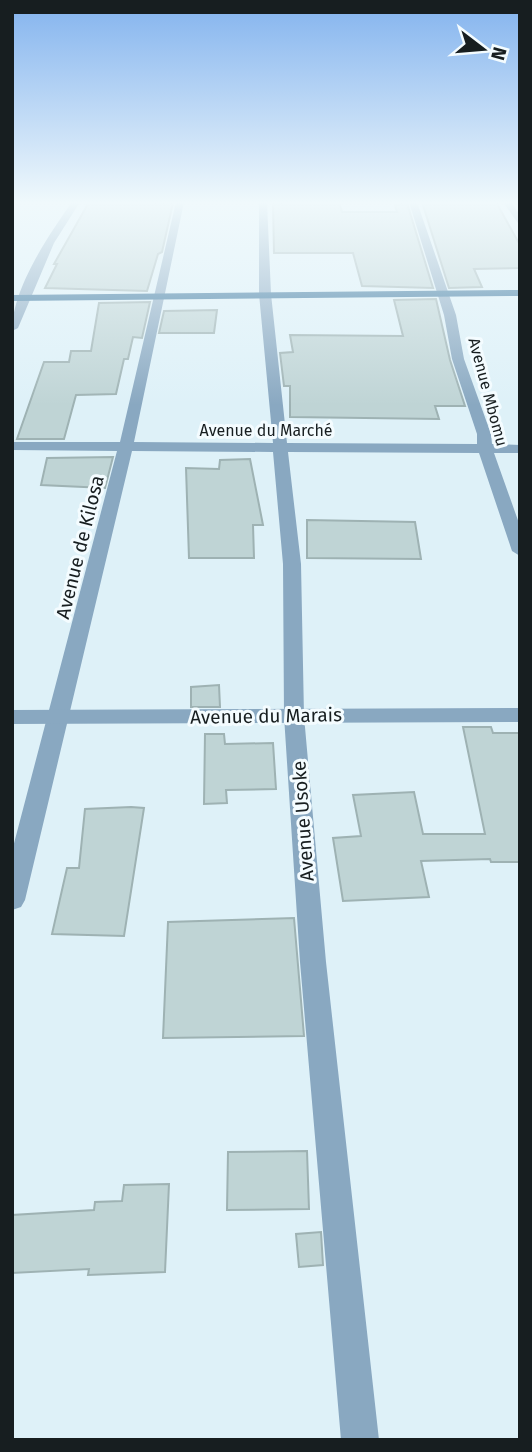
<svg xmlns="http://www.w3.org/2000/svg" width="532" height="1452" viewBox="0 0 532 1452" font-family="'Fira Sans',sans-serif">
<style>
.building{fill:#bfd4d5;stroke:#9eb2b3;stroke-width:2}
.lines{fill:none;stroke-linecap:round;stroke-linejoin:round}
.minor{fill:#89a8c1;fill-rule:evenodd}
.tertiary{fill:#89a8c1;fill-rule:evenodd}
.primary{fill:#306e98;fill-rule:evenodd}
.labels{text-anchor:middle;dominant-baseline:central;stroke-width:6;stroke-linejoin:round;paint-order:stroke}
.far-street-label{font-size:16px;fill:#171e20;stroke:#f4fcff}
.street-label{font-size:19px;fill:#171e20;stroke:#f4fcff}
</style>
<rect width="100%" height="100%" fill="#def1f8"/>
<g class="building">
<polygon points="89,202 173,203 162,252 158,254 147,291 45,288 57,264 54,264"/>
<polygon points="281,202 339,202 342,212 397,212 395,205 407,203 433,288 362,286 353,253 274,253 273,204 281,204"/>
<polygon points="422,202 496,202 520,245 520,268 474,269 482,287 449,288"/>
<polygon points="436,299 450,360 465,406 435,406 439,419 290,417 290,386 284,386 280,353 293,352 290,335 403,336 394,300"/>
<polygon points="150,302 142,338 133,337 128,359 124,359 116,394 76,395 64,439 17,439 44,362 69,362 71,351 91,351 99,303"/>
<polygon points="217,310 214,333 159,333 164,311"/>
<polygon points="113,457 105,488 41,485 47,458"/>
<polygon points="250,459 263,525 253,525 254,558 189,558 186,468 219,469 220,460"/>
<polygon points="307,520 415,522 421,559 307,558"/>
<polygon points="219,685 220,707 191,707 191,687"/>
<polygon points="463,727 491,727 493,733 520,733 520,862 491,862 490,859 421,861 429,897 343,901 333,838 361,836 353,795 414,792 423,834 485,834"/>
<polygon points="205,734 224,734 225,744 273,743 276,789 226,790 227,803 204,804"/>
<polygon points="131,807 144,808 124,936 52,934 67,868 79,868 85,809"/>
<polygon points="294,918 304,1036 163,1038 168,922"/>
<polygon points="307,1151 309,1209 227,1210 228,1152"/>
<polygon points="169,1184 165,1272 88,1275 89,1269 12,1273 12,1215 94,1210 95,1202 122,1201 124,1185"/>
<polygon points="321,1232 323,1265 299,1267 296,1234"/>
</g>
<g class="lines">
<g class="minor">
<path d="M 72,202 L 80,202 L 54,243 L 18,328 L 12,331 C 12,289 48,236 72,202 Z"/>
<polygon points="176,202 184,202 134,442 273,443 259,294 259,202 267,202 271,294 287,443 477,444 477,434 452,359 444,315 409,202 417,202 456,315 464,359 491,434 492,444 520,445 520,453 494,453 520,526 520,556 512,551 479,453 288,452 301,564 304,716 326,962 379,1440 341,1440 300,962 284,716 283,564 273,452 132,451 25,900 21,907 12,910 12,851 117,451 12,450 12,442 120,442"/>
<polygon points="503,202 511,202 520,215 520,226"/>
</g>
<polygon class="tertiary" points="520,708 520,722 12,724 12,710"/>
<polygon class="primary" points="520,290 520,296 12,301 12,295"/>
</g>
<linearGradient id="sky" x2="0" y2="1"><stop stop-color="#83b3ee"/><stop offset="0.5" stop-color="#f0f9fc"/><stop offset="1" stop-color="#f0f9fc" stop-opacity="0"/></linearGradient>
<rect width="532" height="405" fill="url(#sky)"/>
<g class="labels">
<g class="far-street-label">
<text transform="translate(488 392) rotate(75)">Avenue Mbomu</text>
<text x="266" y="430">Avenue du Marché</text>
</g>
<g class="street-label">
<text transform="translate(80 547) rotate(-76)">Avenue de Kilosa</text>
<text transform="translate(266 716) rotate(-1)">Avenue du Marais</text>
<text transform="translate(303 821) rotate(-94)">Avenue Usoke</text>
</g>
</g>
<rect width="532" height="1452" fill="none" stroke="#171e20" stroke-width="28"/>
<g transform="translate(483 49) rotate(106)" stroke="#f4fcff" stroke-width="5" paint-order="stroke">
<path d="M0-5L12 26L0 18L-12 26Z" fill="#171e20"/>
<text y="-10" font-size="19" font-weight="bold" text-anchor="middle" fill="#171e20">N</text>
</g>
</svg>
